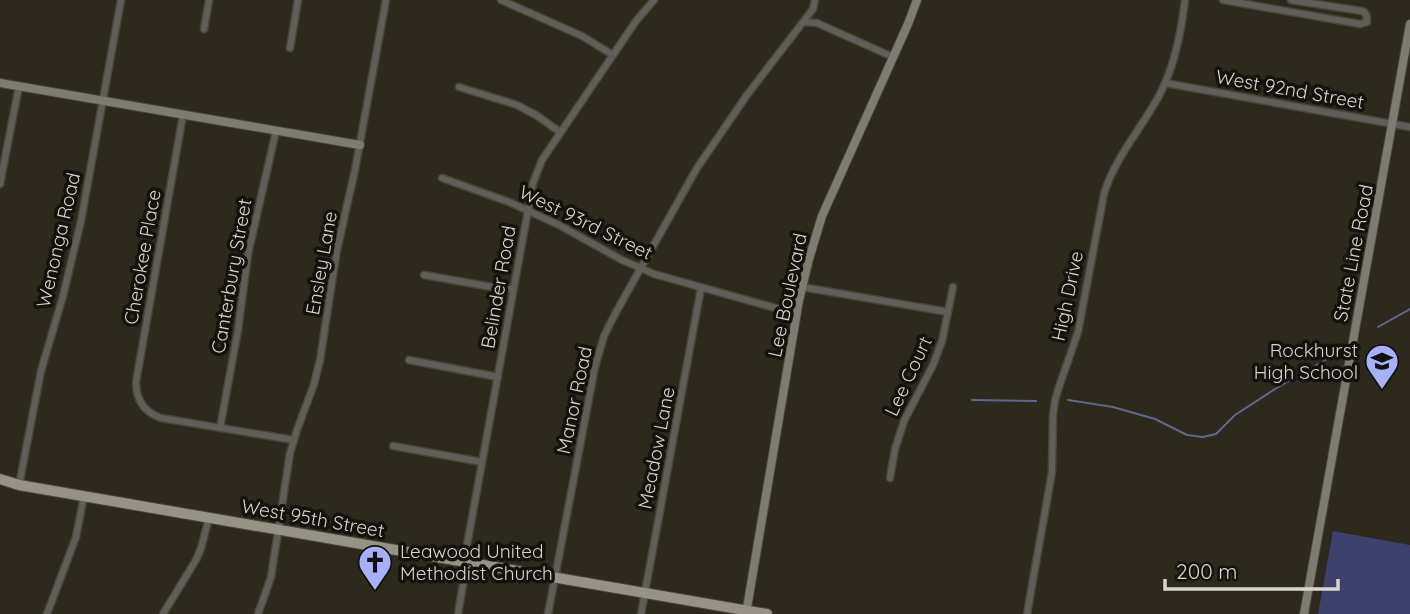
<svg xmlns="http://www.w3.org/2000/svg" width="1410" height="614" viewBox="0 0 1410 614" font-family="Quicksand,sans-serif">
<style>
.green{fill:#3d416c}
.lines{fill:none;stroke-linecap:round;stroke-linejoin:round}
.stream{stroke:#646490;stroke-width:2}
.street-casing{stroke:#484539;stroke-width:9}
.secondary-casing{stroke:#484539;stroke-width:10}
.primary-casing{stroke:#484539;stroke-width:12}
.street{stroke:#605e58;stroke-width:6}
.secondary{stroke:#7e7b72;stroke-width:8}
.primary{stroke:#969286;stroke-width:10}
.labels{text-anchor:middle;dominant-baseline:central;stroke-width:7;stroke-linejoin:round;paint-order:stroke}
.street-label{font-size:19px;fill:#d8d5ce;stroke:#13120c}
.poi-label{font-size:19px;fill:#d8d5ce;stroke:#13120c;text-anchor:end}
</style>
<rect width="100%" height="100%" fill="#2d291d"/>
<polygon class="green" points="1333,531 1410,545 1410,614 1318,614"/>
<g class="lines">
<g class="stream">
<polyline points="1378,327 1410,309"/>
<polyline points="972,400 1036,401"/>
<polyline points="1068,400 1113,407 1155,419 1187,435 1203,437 1216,434 1235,415 1275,389 1329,358"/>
</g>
<defs>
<g id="street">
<polyline points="501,0 582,36 613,55"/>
<path d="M 1223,0 L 1360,24 L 1367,22 C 1367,16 1367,13 1362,11 L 1291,0"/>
<polyline points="804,22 817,23 893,57"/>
<polyline points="204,29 209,0"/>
<polyline points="290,48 298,0"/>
<polyline points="1165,83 1410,127"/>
<polyline points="459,87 517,105 536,115 560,132"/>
<path d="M 183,115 L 136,382 C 136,400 144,412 161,418 L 294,440"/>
<polyline points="442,178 509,202 559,225 622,260 654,274 797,314"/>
<polyline points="0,184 19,86"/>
<polyline points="424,275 492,287 513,289"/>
<polyline points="802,287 948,312"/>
<polyline points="409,360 498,377"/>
<polyline points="220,428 238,330 248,254 276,131"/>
<polyline points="393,446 482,462"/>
<polyline points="890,478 895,449 904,421 933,365 942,341 953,287"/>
<polyline points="19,485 41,371 63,296 81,221 121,0"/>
<polyline points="47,614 76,537 84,496"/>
<polyline points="163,614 196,560 201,548 209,518"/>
<polyline points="258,614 271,577 290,453 297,430 314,384 320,360 337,250 355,170 386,0"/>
<polyline points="458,614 465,573 467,545 533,183 542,160 636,21 654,0"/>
<polyline points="548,614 595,367 604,336 615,314 697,168 747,95 813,9 815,0"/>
<polyline points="641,614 701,288"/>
<path d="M 1027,614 L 1052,472 L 1053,415 L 1055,400 L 1059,387 L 1078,332 L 1104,194 C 1115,157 1142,128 1160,94 C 1175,64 1181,33 1185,0"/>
</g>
<g id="secondary">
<polyline points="0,83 360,145"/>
<polyline points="746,614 799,300 809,259 822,216 908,24 917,0"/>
<polyline points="1304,614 1410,24"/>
</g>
<polyline id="primary" points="0,479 19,485 767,614"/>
</defs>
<use href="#street" class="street-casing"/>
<use href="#secondary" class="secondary-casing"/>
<use href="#primary" class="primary-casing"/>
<use href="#street" class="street"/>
<use href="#secondary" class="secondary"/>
<use href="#primary" class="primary"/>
</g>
<defs>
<symbol id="school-pin" viewBox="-11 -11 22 30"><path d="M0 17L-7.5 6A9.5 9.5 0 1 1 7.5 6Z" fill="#a8b0fc" stroke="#13120c"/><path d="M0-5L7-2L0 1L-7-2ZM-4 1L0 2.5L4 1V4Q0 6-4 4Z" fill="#111"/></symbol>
<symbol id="church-pin" viewBox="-11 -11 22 30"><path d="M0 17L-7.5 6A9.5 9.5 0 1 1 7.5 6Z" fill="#a8b0fc" stroke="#13120c"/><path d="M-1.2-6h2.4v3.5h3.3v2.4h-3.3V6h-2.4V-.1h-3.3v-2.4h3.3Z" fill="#111"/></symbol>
</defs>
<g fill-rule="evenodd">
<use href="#school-pin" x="1363" y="342" width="38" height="52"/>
<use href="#church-pin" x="356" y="543" width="38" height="52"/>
</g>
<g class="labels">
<g class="street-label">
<text transform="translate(1290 89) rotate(10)">West 92nd Street</text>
<text transform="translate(586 222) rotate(26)">West 93rd Street</text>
<text transform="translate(58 240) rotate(-77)">Wenonga Road</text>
<text transform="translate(1353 253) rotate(-79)">State Line Road</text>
<text transform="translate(142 257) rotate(-80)">Cherokee Place</text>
<text transform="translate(321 263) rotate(-80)">Ensley Lane</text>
<text transform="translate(231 276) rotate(-80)">Canterbury Street</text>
<text transform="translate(498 287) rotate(-80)">Belinder Road</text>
<text transform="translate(787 295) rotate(-78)">Lee Boulevard</text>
<text transform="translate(1067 296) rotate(-78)">High Drive</text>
<text transform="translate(908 376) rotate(-65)">Lee Court</text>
<text transform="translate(574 400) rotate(-78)">Manor Road</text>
<text transform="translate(656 448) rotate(-79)">Meadow Lane</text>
<text transform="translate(313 518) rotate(10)">West 95th Street</text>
</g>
<g class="poi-label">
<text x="1358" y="350">Rockhurst<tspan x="1358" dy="22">High School</tspan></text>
<text x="400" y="551" text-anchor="start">Leawood United<tspan x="400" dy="22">Methodist Church</tspan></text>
</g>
</g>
<path d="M1165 579v10h173v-10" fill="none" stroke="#d8d5ce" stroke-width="3.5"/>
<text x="1176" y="579" font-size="21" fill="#d8d5ce" stroke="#13120c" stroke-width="5" paint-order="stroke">200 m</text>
</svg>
